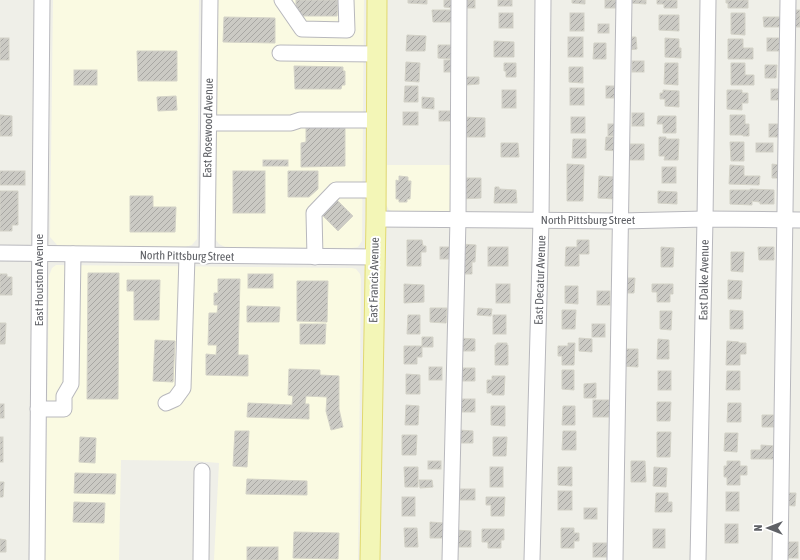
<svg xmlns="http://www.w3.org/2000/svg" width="800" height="560" viewBox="0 0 800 560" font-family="'Asap Condensed',sans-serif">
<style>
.commercial{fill:#fafae2}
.building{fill:url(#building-hatch);stroke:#d3d2c7}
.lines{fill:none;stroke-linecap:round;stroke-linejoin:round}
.minor-casing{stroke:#b8b8bd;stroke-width:17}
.major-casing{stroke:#e1d96f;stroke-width:21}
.minor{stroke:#fff;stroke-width:15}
.major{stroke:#f3f6b7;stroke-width:19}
.labels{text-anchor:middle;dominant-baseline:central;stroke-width:4;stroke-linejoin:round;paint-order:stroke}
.street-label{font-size:12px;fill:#5f6166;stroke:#fff}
</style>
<defs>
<pattern id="building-hatch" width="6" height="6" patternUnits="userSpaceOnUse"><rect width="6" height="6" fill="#cbcac4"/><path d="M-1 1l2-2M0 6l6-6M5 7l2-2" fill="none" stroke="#a8a7a3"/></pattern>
</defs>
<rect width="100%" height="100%" fill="#efefe8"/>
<g class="commercial">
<polygon points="53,0 199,0 197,239 192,245 185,247 178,247 64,246 57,245 50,237"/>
<polygon points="215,0 364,0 362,241 358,247 352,248 225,247 219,244 216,240"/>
<polygon points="387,165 456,165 456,213 394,212 389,210 386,205"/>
<polygon points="56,265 352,268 356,269 360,274 361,279 358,560 214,560 219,463 195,461 121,460 119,560 45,560 49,276 52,268"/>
</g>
<g class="building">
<polygon points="296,0 338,0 337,16 296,16"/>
<polygon points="408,0 427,0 427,4 408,3"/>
<polygon points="444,0 453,0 453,8 444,7"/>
<rect x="464" y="0" width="11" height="8"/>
<rect x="498" y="0" width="14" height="6"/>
<polygon points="572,0 585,0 585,4 572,3"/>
<rect x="605" y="0" width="14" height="8"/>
<polygon points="630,0 646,0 646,4 630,3"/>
<polygon points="657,0 677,0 677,8 664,8 664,4 657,4"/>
<polygon points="726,0 748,0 748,8 728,8 728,3 726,3"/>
<polygon points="432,10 453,10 453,22 433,22"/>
<polygon points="793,10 800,10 800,27 792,27"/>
<rect x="499" y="13" width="14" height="15"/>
<rect x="570" y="13" width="14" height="18"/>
<polygon points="731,13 745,13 745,35 731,34"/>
<polygon points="659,15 679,15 679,31 659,30"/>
<polygon points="224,17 275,18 275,43 223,42"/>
<polygon points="763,17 782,17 782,27 764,27"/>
<rect x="598" y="24" width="11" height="9"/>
<polygon points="407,35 426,36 425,51 406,51"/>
<rect x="568" y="37" width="15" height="20"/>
<polygon points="627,37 636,37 637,49 627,50"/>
<rect x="0" y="38" width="9" height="22"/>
<polygon points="665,38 679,39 679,48 681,48 681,58 665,57"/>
<rect x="767" y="38" width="15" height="13"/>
<polygon points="728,39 743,39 743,48 753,48 753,59 728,59"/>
<polygon points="494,41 514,42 514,57 494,57"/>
<polygon points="594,43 606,43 606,59 593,59"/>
<polygon points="438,45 454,45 453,59 438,58"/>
<polygon points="137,51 177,51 177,81 138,81"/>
<rect x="444" y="60" width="10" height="12"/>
<rect x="632" y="61" width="12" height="11"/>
<polygon points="406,62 420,63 419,82 405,81"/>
<polygon points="504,63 516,63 516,77 506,77 506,71 504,71"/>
<polygon points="665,63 678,63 678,85 664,84"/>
<polygon points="731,63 745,63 745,75 754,75 754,85 731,85"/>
<polygon points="765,65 777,65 776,78 765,78"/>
<polygon points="294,66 343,67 343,71 345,71 345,85 342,85 341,89 295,89"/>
<polygon points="569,67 583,67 583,83 569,82"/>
<rect x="74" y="70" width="23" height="15"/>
<polygon points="466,77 479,77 479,84 466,85"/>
<polygon points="405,86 418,86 418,102 404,102"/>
<rect x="606" y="86" width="12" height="12"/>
<rect x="570" y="88" width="14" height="17"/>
<rect x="771" y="89" width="10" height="11"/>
<rect x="502" y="90" width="14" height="18"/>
<polygon points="663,90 679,91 679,107 665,106 665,99 660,99 660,93 663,93"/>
<polygon points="727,90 742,90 742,93 748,93 748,103 742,103 742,110 727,109"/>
<polygon points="176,96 177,110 158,111 157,97"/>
<polygon points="422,97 434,98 434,109 422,108"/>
<rect x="439" y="111" width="13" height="10"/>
<rect x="403" y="112" width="15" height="13"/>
<rect x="632" y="113" width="12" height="13"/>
<polygon points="0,115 12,116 12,136 0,136"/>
<polygon points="730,115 745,115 745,124 749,124 749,136 743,136 743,135 730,135"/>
<polygon points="658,116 676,116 676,133 663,133 663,124 657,124"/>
<polygon points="464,117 485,118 485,137 464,137"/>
<rect x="571" y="117" width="14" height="16"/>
<polygon points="306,124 345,124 345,166 301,167 301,143 306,142"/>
<rect x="608" y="124" width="9" height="12"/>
<rect x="769" y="124" width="13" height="13"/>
<polygon points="606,137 617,137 617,151 605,150"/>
<polygon points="659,137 666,137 666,139 679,139 678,160 664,160 665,156 659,156"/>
<polygon points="573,139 586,139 586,158 572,158"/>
<polygon points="730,142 744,142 744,161 731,161"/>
<polygon points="501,143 518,143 519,157 501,157"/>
<rect x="756" y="143" width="17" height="9"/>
<polygon points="627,144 644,144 644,160 628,160"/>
<rect x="263" y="160" width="25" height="6"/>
<polygon points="567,164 584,165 583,201 567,201"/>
<polygon points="772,164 779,165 779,178 772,178"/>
<polygon points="730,165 744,166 744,176 760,176 759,185 729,184"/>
<rect x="662" y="167" width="14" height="16"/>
<rect x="0" y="171" width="25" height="14"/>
<rect x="233" y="171" width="32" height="42"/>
<polygon points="288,171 318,171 318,189 309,197 288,197"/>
<polygon points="399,176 408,177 408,181 411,181 410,199 407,199 407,202 399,202 399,199 396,199 396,180 399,181"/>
<polygon points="599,176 615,177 615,199 598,198"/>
<polygon points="460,178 481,178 481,198 461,199"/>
<polygon points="495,187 499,187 499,189 516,190 517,203 494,203"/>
<polygon points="750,189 774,190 774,204 760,204 760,202 752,201 752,205 730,204 730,190 750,190"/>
<polygon points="0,191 18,191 18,225 12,225 12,231 0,231"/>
<polygon points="658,191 677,192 677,204 658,203"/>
<polygon points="130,196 153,196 153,207 176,207 175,232 130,232"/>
<polygon points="336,199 353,216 338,231 321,214"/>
<polygon points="407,240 422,240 423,246 426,246 426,252 421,252 421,266 407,266"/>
<polygon points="577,240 589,240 589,254 579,254 579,266 565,266 566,247 577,247"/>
<polygon points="461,244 476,245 475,262 472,262 472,274 461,274"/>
<rect x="440" y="247" width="10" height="12"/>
<rect x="488" y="247" width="20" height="19"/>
<polygon points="661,247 674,248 673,267 661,267"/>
<polygon points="758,247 774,247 774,260 759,260"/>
<polygon points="731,252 744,252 743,272 731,271"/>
<polygon points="88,273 119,273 118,399 87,399"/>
<polygon points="0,274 7,274 7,277 12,277 12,295 0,295"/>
<rect x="248" y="274" width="25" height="14"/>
<polygon points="623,278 635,278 634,293 622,293"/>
<polygon points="218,279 240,279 238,355 248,355 248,376 206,375 206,354 216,355 217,345 208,345 209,313 217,313 218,305 214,305 214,293 218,293"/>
<polygon points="127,280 160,280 159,320 134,320 134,291 127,291"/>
<polygon points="728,280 742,281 741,299 728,299"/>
<polygon points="297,281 328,281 327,322 297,321"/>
<polygon points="404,284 424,285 424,302 404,303"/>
<rect x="496" y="284" width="14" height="19"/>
<polygon points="652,284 673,284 673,294 670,294 670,302 657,302 657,292 652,292"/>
<polygon points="565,286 578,286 578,304 565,303"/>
<rect x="597" y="291" width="13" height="14"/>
<polygon points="247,306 280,307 279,322 247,322"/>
<polygon points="430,308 447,308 446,323 430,322"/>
<polygon points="478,308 492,309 491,316 477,315"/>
<polygon points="562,310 576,310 575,329 562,329"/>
<polygon points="730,310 743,311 743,329 730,329"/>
<polygon points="660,311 672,311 671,330 660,329"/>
<polygon points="408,315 420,315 420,334 407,334"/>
<rect x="493" y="315" width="13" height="19"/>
<polygon points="0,323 6,323 5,344 0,344"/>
<polygon points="300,324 326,324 325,344 300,344"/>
<rect x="592" y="324" width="13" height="13"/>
<polygon points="422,337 433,337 433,347 422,347 422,357 417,357 417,364 404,364 404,346 422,346"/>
<polygon points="459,338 475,339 475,351 459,351"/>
<polygon points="579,338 592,339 592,352 579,351"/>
<polygon points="658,339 669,340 669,359 657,359"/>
<polygon points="155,340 175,341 173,382 153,381"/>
<polygon points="727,341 739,342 739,343 746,343 746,354 740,354 740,365 726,365"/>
<polygon points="497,343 507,343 507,345 508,345 508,365 495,365 495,345 496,345"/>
<polygon points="568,343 575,343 574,365 562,365 562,356 558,356 558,346 568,346"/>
<polygon points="621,349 638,349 638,367 620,366"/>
<rect x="429" y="367" width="13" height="13"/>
<polygon points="459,368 475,368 475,381 460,381"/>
<polygon points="289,369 320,370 320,375 339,376 339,409 343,427 331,430 326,411 327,397 306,396 305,404 309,404 309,419 247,417 248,403 292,405 293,396 288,395"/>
<polygon points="562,370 574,370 574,390 562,389"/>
<rect x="658" y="371" width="13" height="19"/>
<polygon points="727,371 740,371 740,390 726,390"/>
<polygon points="406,374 420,375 420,394 406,394"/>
<polygon points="492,376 505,376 504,395 492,395 492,393 487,393 487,380 492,380"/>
<polygon points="596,383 596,398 584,398 584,384"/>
<rect x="459" y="399" width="16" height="13"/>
<rect x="593" y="400" width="18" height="17"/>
<polygon points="657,402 671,402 670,421 657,421"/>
<polygon points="728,403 741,403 741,422 727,422"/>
<rect x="0" y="404" width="4" height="14"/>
<polygon points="406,405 419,406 418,425 405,425"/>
<polygon points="491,406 505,406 505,426 491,425"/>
<polygon points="563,406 575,406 575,425 562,425"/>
<polygon points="762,415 774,415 775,427 762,427"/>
<polygon points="459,430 473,431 473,443 459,443"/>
<polygon points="235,431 249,431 247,467 233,466"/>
<polygon points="563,431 576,431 576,450 562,450"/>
<polygon points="657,432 671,432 670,457 657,457"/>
<polygon points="725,433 738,433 737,452 724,451"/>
<polygon points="402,435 417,435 416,455 402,455"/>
<rect x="0" y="437" width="3" height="25"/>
<polygon points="80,437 96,438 95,463 79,462"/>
<polygon points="493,437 507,437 506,456 493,456"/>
<polygon points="761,445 775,446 775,459 751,459 751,450 761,450"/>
<rect x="428" y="461" width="13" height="8"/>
<polygon points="631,461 645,461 646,482 631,482"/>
<polygon points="727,461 740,461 740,466 747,466 747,475 740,475 740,485 727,485 727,477 724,477 724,466 727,466"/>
<polygon points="404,467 418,467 418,487 405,487"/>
<rect x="490" y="467" width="13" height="20"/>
<polygon points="558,467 572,467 572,486 558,485"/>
<polygon points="654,467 667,468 666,487 653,486"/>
<polygon points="75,473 116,474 115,494 74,493"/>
<polygon points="247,479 307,481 307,495 246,494"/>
<polygon points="419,480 432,480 433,487 420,488"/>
<polygon points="0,482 4,482 3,497 0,497"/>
<rect x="460" y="489" width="15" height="11"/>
<rect x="558" y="491" width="14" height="19"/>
<rect x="726" y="492" width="13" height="19"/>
<polygon points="656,493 668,493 668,502 672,502 672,512 655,512"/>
<polygon points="783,493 796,493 795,506 782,505"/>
<rect x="402" y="497" width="13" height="19"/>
<polygon points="486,497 505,497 504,516 491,516 491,505 486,505"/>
<polygon points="74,502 105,503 104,523 73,522"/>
<rect x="584" y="508" width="13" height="11"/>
<polygon points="430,522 444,523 444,538 430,538"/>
<rect x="725" y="524" width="13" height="19"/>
<polygon points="404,528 417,528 418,547 405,547"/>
<polygon points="561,528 574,528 574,533 579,533 579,541 574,541 574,548 561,548"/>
<polygon points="482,529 504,529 504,540 501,540 501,548 488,548 488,542 482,542"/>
<rect x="653" y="529" width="12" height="19"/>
<polygon points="455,530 471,531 471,547 454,547"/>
<polygon points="294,532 339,533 338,559 293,558"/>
<polygon points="0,539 6,540 6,552 0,552"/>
<rect x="783" y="542" width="15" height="16"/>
<rect x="593" y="543" width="14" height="14"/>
<rect x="247" y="547" width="31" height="13"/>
</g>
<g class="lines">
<defs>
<g id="minor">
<polyline points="282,0 302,29 347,30 346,0"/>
<polyline points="280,53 377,54"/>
<polyline points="209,123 291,123 300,120 376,120"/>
<polyline points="376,219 621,221 705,219 800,220"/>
<polyline points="0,253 375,257"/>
<polyline points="207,256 210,0"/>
<polyline points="315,257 314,213 336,190 376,190"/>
<polyline points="166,403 175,399 183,388 187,256"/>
<polyline points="38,409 64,409 64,396 71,384 73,254"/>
<polyline points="37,560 42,0"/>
<polyline points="201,560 202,471"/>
<polyline points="450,560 458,219 459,0"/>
<polyline points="532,560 541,220 543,0"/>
<polyline points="615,560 624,0"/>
<polyline points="698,560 705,219 708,0"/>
<polyline points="780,560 788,0"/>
</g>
<polyline id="major" points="370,560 376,219 377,0"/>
</defs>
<use href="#minor" class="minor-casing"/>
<use href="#major" class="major-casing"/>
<use href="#minor" class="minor"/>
<use href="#major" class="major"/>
</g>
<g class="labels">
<g class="street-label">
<text transform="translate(208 128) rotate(-89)">East Rosewood Avenue</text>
<text x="588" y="220">North Pittsburg Street</text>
<text transform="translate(187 256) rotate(1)">North Pittsburg Street</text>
<text transform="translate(39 280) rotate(-90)">East Houston Avenue</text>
<text transform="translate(374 280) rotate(-89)">East Francis Avenue</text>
<text transform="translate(540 280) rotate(-88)">East Decatur Avenue</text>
<text transform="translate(704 280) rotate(-89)">East Dalke Avenue</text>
</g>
</g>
<g transform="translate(768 528) rotate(270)" stroke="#ffffff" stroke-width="3" paint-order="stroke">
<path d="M0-3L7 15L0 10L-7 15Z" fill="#5f6166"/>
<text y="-6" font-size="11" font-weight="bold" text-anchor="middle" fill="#5f6166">N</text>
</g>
</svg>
